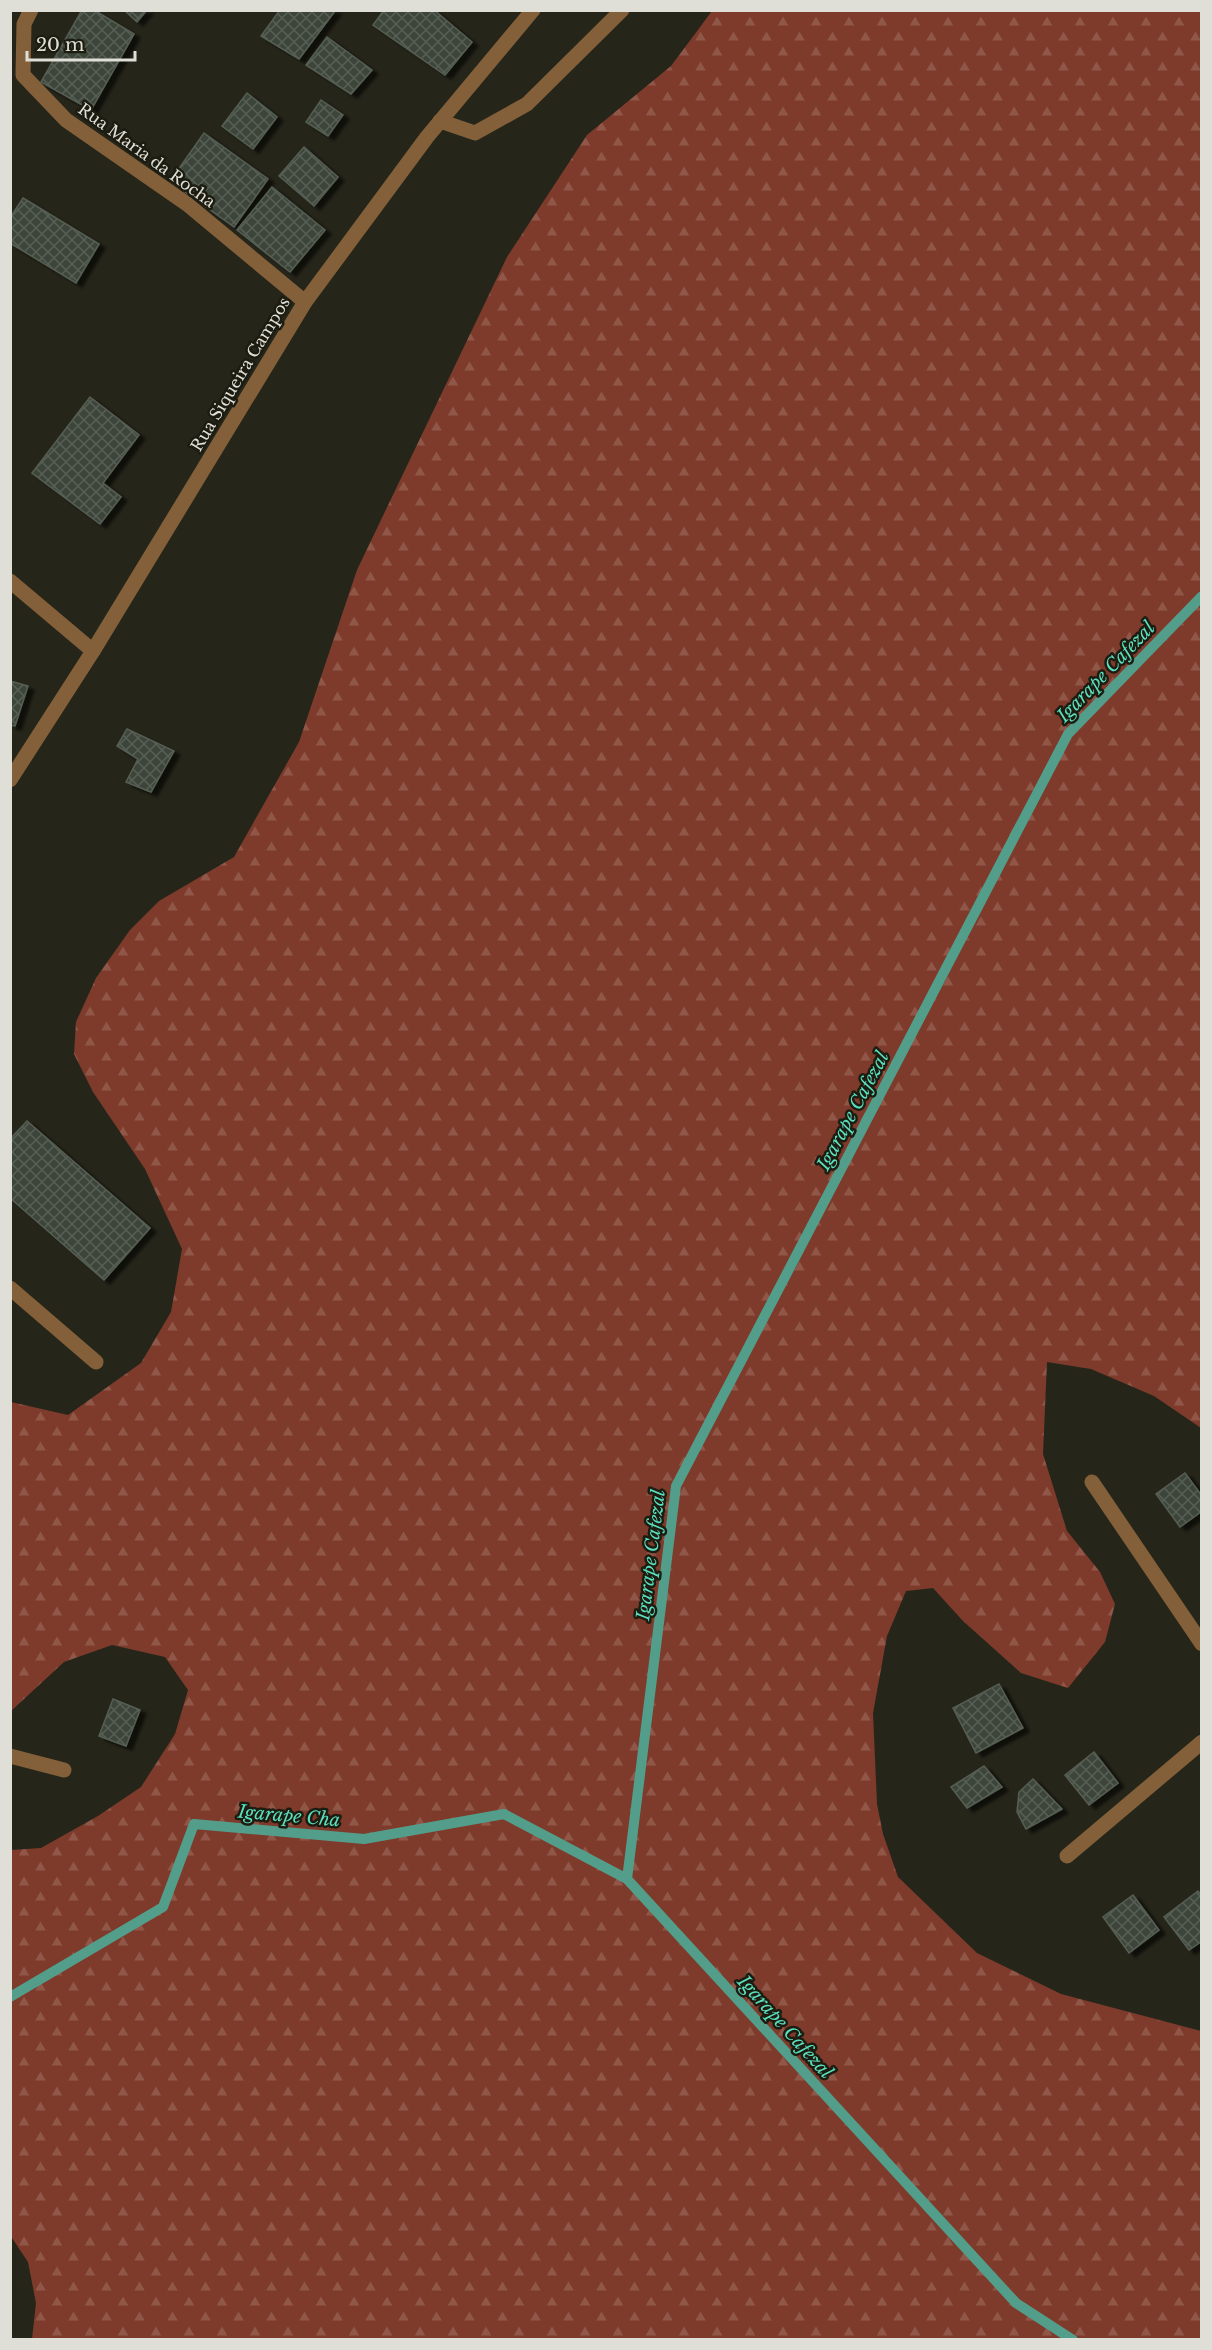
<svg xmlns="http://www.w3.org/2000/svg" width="1212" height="2350" viewBox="0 0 1212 2350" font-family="'Libre Baskerville',serif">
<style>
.forest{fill:url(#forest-firs)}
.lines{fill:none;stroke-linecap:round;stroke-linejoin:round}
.stream{stroke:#539e8b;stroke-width:10}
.building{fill:url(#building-cross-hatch);stroke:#565e53;stroke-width:1.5;filter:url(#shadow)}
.minor{stroke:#836039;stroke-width:15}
.labels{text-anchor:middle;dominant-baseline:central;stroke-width:5;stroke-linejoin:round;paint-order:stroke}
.street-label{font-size:16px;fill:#dfdfd7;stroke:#1d1c11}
.water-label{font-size:18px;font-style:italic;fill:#59e0bf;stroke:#1d1c11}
</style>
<defs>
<pattern id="forest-firs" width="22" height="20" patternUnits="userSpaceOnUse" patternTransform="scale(1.5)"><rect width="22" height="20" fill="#7e3b2b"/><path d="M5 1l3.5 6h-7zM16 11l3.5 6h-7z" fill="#905749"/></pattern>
<pattern id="building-cross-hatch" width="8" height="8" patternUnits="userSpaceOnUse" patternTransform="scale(1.5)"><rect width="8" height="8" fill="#3c453a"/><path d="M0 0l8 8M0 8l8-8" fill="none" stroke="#585f56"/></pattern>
<filter id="shadow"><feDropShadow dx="6" dy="4" stdDeviation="1.5" flood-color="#0009"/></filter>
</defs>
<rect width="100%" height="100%" fill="#26251a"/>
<polygon class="forest" points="712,11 1201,11 1201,1428 1154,1396 1091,1369 1047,1362 1043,1454 1067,1531 1100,1572 1115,1604 1105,1642 1068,1688 1021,1673 963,1621 933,1588 906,1591 887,1636 873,1713 877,1804 883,1834 898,1877 977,1953 1061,1994 1201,2031 1201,2339 32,2339 36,2303 28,2262 10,2235 11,1850 41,1848 98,1816 141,1787 175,1734 188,1690 165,1657 112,1645 64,1662 11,1711 11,1402 68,1415 141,1363 171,1312 182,1249 145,1169 93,1092 74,1054 76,1022 96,978 130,930 159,901 234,857 299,742 357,570 507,257 587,135 671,66"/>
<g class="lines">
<g class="stream">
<polyline points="10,1997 163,1907 194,1824 364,1839 504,1814 627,1879"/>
<polyline points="1073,2340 1016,2303 627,1879 676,1486 1068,734 1202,596"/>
</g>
</g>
<g class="building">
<polygon points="82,10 94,10 134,34 91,110 41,82"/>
<polygon points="124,10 147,10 137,22"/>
<polygon points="280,10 335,10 335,11 299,59 261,36"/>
<polygon points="384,10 434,10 472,42 445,75 373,25"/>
<polygon points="327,37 372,70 351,94 306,65"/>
<polygon points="247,93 277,117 253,149 222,126"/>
<polygon points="321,100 343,115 328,136 306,122"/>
<polygon points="204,133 268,179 234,227 170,181"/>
<polygon points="304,147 338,177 314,206 279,176"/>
<polygon points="272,187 325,230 290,272 237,230"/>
<polygon points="23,198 99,244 76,283 10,243 10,218"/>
<polygon points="90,397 139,435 103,483 121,497 100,524 32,473"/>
<polygon points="10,681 28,686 15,726 10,725"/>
<polygon points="127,729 174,751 151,792 126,782 138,759 117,746"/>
<polygon points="27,1121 150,1228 104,1280 10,1198 10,1139"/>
<polygon points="1185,1473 1202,1496 1202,1511 1180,1527 1156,1494"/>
<polygon points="999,1684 1023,1728 976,1753 953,1708"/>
<polygon points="113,1699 140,1710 126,1746 99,1736"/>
<polygon points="1094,1752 1118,1783 1089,1805 1065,1775"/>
<polygon points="984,1766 1002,1787 967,1808 951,1787"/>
<polygon points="1033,1779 1062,1809 1026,1829 1017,1812 1019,1792"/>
<polygon points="1198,1891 1202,1896 1202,1941 1189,1950 1164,1917"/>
<polygon points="1133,1895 1159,1930 1129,1953 1103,1917"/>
</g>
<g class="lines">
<g class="minor">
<polyline points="31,10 24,24 23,75 66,120 187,204 305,302"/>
<polyline points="440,121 475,133 527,104 622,10"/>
<polyline points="10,581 93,651"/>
<polyline points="10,780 93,651 305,302 427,137 533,10"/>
<polyline points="10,1288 96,1362"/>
<polyline points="1092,1482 1202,1644"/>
<polyline points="10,1756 64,1770"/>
<polyline points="1067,1856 1202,1742"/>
</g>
</g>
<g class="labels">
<g class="street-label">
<text transform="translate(147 155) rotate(36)">Rua Maria da Rocha</text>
<text transform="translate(240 374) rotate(-59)">Rua Siqueira Campos</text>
</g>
<g class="water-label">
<text transform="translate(1106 672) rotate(-46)">Igarape Cafezal</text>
<text transform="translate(853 1111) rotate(-62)">Igarape Cafezal</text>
<text transform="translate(651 1555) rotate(-83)">Igarape Cafezal</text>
<text transform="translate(289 1816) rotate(5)">Igarape Cha</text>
<text transform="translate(785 2027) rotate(48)">Igarape Cafezal</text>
</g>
</g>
<rect width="1212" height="2350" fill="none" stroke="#dfdfd7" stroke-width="24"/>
<path d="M27 51v9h108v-9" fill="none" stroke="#dfdfd7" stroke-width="3"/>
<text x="36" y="51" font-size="18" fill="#dfdfd7" stroke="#1d1c11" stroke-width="4.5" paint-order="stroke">20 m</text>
</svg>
